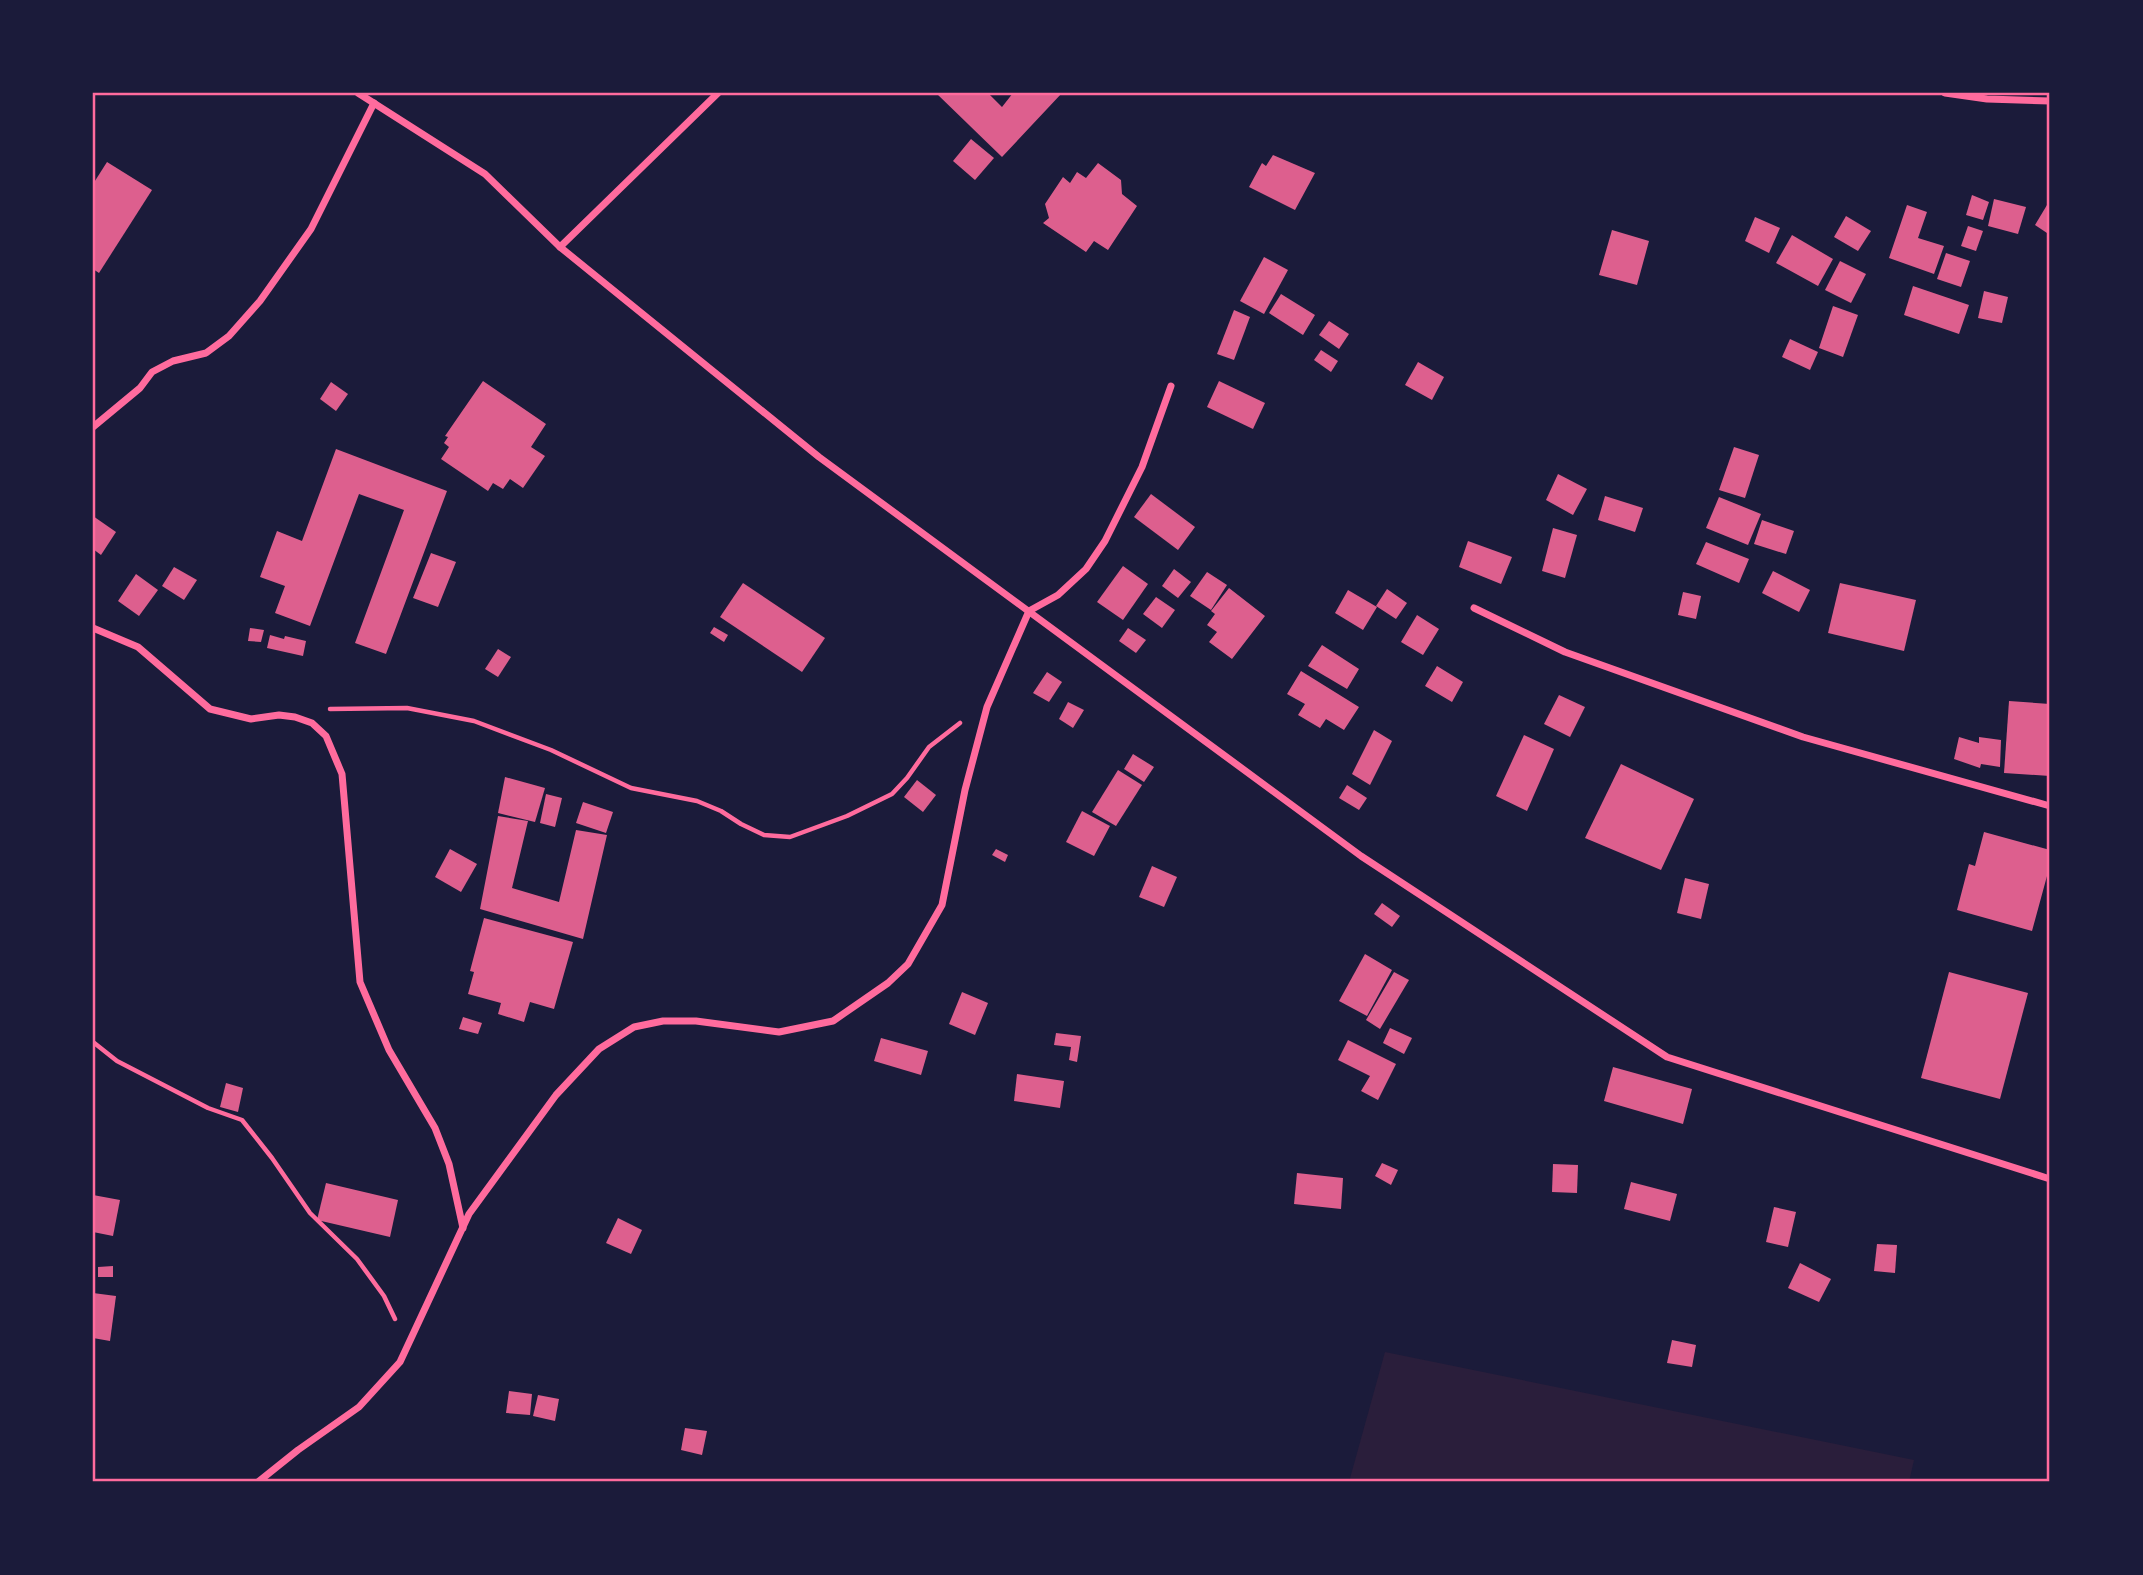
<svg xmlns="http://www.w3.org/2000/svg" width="2143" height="1575" viewBox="0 0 2143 1575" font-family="Cabin,sans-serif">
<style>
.green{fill:#2a1e3b}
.building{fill:#dd5f8e}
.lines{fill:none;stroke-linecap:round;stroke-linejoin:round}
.path{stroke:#ff6b9d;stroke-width:4.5}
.minor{stroke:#ff6b9d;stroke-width:7}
.neatline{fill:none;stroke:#ff6b9d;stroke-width:2.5}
</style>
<rect width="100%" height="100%" fill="#1b1b3a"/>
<polygon class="green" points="1385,1352 1914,1460 1909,1482 1349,1482"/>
<g class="building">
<polygon points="936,93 988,93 1002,107 1013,93 1062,93 1002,157"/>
<polygon points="971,139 994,158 975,180 953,161"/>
<polygon points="1273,155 1315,173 1295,210 1249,187 1262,163 1266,166"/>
<polygon points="107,162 152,190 99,273 93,269 93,184"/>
<polygon points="1098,163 1121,180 1122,194 1137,206 1108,250 1094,241 1086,252 1043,223 1049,218 1045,204 1063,177 1070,183 1077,172 1086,178"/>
<polygon points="1972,195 1989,202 1983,220 1966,215"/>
<polygon points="1994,199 2026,207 2018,234 1988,226"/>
<polygon points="2050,200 2050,235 2035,225"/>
<polygon points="1907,205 1927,212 1918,238 1944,246 1934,274 1889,258"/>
<polygon points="1846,216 1871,231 1858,251 1834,237"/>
<polygon points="1755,217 1780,228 1769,253 1745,241"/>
<polygon points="1968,226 1983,231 1976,251 1961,246"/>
<polygon points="1612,230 1649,241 1637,285 1599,275"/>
<polygon points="1792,235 1833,259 1818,286 1776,263"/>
<polygon points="1946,253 1970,261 1961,287 1937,279"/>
<polygon points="1264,257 1288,270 1264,314 1240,301"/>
<polygon points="1840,261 1866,274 1851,303 1825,290"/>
<polygon points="1913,286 1969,305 1959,334 1904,315"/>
<polygon points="1984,291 2008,297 2002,323 1978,318"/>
<polygon points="1281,294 1315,315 1303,335 1269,313"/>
<polygon points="1833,306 1858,315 1843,357 1819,348"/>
<polygon points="1234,310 1250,317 1234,360 1217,354"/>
<polygon points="1329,321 1349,334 1339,349 1319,335"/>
<polygon points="1790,339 1818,352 1810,370 1782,357"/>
<polygon points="1321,350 1338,361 1331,372 1314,360"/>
<polygon points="1418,362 1444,377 1432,400 1405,385"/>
<polygon points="483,381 546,424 531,447 545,456 523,488 510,479 503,489 493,483 488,491 441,459 449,447 444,443 448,437 445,436"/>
<polygon points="1219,381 1265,403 1253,429 1207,407"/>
<polygon points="331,382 348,394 336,411 320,399"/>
<polygon points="1734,447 1759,455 1745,498 1719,490"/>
<polygon points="336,449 447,491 386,654 355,643 404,510 359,494 310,626 275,613 285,586 260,577 277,531 302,541"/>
<polygon points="1558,474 1587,489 1573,515 1546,500"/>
<polygon points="1151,494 1195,527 1178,550 1134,517"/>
<polygon points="1605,496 1643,508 1635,532 1598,520"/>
<polygon points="1719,497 1761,514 1748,545 1706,528"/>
<polygon points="93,516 116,532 101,555 93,549"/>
<polygon points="1762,520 1794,531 1786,554 1754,544"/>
<polygon points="1553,528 1577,535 1565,578 1542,571"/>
<polygon points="1468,541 1512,557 1501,584 1459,567"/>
<polygon points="1706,542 1749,559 1739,583 1696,564"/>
<polygon points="431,553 456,562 438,607 413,598"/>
<polygon points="1123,566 1148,584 1123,620 1097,602"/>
<polygon points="174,567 197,580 184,600 162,586"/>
<polygon points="1174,569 1191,582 1178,598 1162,586"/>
<polygon points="1773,571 1810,590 1799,612 1762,593"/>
<polygon points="1207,572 1227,585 1211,610 1190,596"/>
<polygon points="136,574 158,590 139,616 118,601"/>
<polygon points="743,583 825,638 802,672 720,617"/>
<polygon points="1840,583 1916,600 1904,651 1828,633"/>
<polygon points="1229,588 1265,616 1232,659 1209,642 1217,632 1207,625 1215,614 1211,611"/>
<polygon points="1387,589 1407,603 1396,619 1376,606"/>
<polygon points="1348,590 1377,607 1363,630 1335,613"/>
<polygon points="1683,592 1701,596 1696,619 1678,615"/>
<polygon points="1156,597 1175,610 1162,628 1143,614"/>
<polygon points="1417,615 1439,629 1423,655 1401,642"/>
<polygon points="714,627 728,635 724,642 710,633"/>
<polygon points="250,628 264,630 261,642 248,641"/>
<polygon points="1128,628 1146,640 1136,653 1119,641"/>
<polygon points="270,635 284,639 285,636 306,641 303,656 267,648"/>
<polygon points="1322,645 1359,669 1347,689 1308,666"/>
<polygon points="498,649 511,657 498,677 485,669"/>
<polygon points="1437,666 1463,682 1452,702 1425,686"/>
<polygon points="1301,671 1359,707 1344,730 1326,719 1320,728 1298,715 1305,704 1287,694"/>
<polygon points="1047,672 1062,682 1049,702 1033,693"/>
<polygon points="1559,695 1585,707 1570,737 1544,724"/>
<polygon points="2009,701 2050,704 2050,776 2004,773"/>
<polygon points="1068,702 1084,710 1073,728 1059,719"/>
<polygon points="1374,730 1392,741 1370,785 1352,774"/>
<polygon points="1524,735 1554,749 1527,811 1496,796"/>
<polygon points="1959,737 1979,743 1979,737 2001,740 2000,767 1981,764 1980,768 1954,759"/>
<polygon points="1133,754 1154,767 1144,782 1124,769"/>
<polygon points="1621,764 1694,799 1661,870 1585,838"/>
<polygon points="1118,770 1142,785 1116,826 1092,812"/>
<polygon points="505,777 545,788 535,822 498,813"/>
<polygon points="917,780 936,795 923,812 904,797"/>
<polygon points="1347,785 1367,798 1359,810 1339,798"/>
<polygon points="546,794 562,798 555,827 540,823"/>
<polygon points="583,802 613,812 606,833 576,823"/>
<polygon points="1082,811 1110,826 1094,856 1066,842"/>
<polygon points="498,816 528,821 512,888 559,902 576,830 607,835 583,939 480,909"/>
<polygon points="1984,832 2050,850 2050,865 2032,931 1957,910 1969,864 1975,866"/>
<polygon points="450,849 477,864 461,892 435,877"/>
<polygon points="996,849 1008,855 1005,862 992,855"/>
<polygon points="1152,866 1177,877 1164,907 1139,897"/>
<polygon points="1685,878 1709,884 1701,919 1677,913"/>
<polygon points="1382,903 1400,916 1392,927 1374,914"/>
<polygon points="484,918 573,942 554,1009 530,1002 524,1022 498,1014 501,1003 468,994 474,972 470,971"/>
<polygon points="1365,954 1392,970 1367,1016 1339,1001"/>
<polygon points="1394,972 1409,980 1380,1029 1366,1020"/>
<polygon points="1949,972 2028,993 2000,1099 1921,1078"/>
<polygon points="962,992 988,1003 975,1035 949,1024"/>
<polygon points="463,1017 482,1023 478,1034 459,1029"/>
<polygon points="1390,1028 1412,1038 1404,1054 1383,1043"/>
<polygon points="1056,1033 1081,1036 1077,1062 1069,1060 1071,1047 1054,1045"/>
<polygon points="881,1038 928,1051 921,1075 874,1061"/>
<polygon points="1348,1040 1396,1064 1378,1100 1361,1091 1370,1076 1338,1060"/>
<polygon points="1613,1067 1692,1089 1683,1124 1604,1101"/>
<polygon points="1017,1074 1064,1081 1060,1108 1014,1101"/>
<polygon points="226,1083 243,1088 238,1112 220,1107"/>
<polygon points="1382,1163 1398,1170 1391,1185 1375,1176"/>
<polygon points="1553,1164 1578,1165 1577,1193 1552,1192"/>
<polygon points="1297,1173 1343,1178 1341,1209 1294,1204"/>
<polygon points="1631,1182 1677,1194 1670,1221 1624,1209"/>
<polygon points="326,1183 398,1200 390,1237 317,1220"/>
<polygon points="93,1195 120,1200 113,1236 93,1232"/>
<polygon points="1774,1207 1796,1212 1788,1247 1766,1242"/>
<polygon points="618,1218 642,1230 631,1254 606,1243"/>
<polygon points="1877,1244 1897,1245 1895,1273 1874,1271"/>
<polygon points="1800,1263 1831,1279 1819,1302 1788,1288"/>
<polygon points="113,1266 113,1277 98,1277 98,1267"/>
<polygon points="93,1293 116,1296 110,1341 93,1338"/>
<polygon points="1672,1340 1696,1345 1692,1367 1667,1363"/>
<polygon points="509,1391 532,1394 530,1415 506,1413"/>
<polygon points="538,1395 559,1399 555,1421 533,1416"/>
<polygon points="685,1428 707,1431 702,1455 681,1450"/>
</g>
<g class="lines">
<g class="path">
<polyline points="330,709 407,708 474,721 551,750 631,788 697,801 721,811 741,824 764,835 790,837 847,816 892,794 907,778 929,747 960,723"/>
<polyline points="93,1042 117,1061 208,1108 242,1120 272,1158 310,1213 357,1259 384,1296 395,1319"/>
</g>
<g class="minor">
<polyline points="358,93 485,174 560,247 819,457 1361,856 1667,1057 2050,1179"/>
<polyline points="1945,93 1987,99 2050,101"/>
<polyline points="560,247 718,93"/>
<polyline points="93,427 140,388 152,372 173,361 206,353 229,336 260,301 311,229 374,103"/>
<polyline points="1474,608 1565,652 1803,737 2050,806"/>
<polyline points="93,628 138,647 210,709 251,719 279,715 295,717 312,723 326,736 342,774 360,982 389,1050 435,1128 449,1164 463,1228"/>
<polyline points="258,1482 298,1450 359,1407 400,1362 469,1214 556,1095 599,1049 634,1027 663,1021 696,1021 779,1032 833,1021 888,983 908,964 942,905 965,790 987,707 1029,611 1058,595 1086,569 1105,541 1142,467 1171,386"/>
</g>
</g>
<rect width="2143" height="1575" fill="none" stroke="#1b1b3a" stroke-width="189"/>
<rect x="94" y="94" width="1954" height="1386" class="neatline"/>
</svg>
